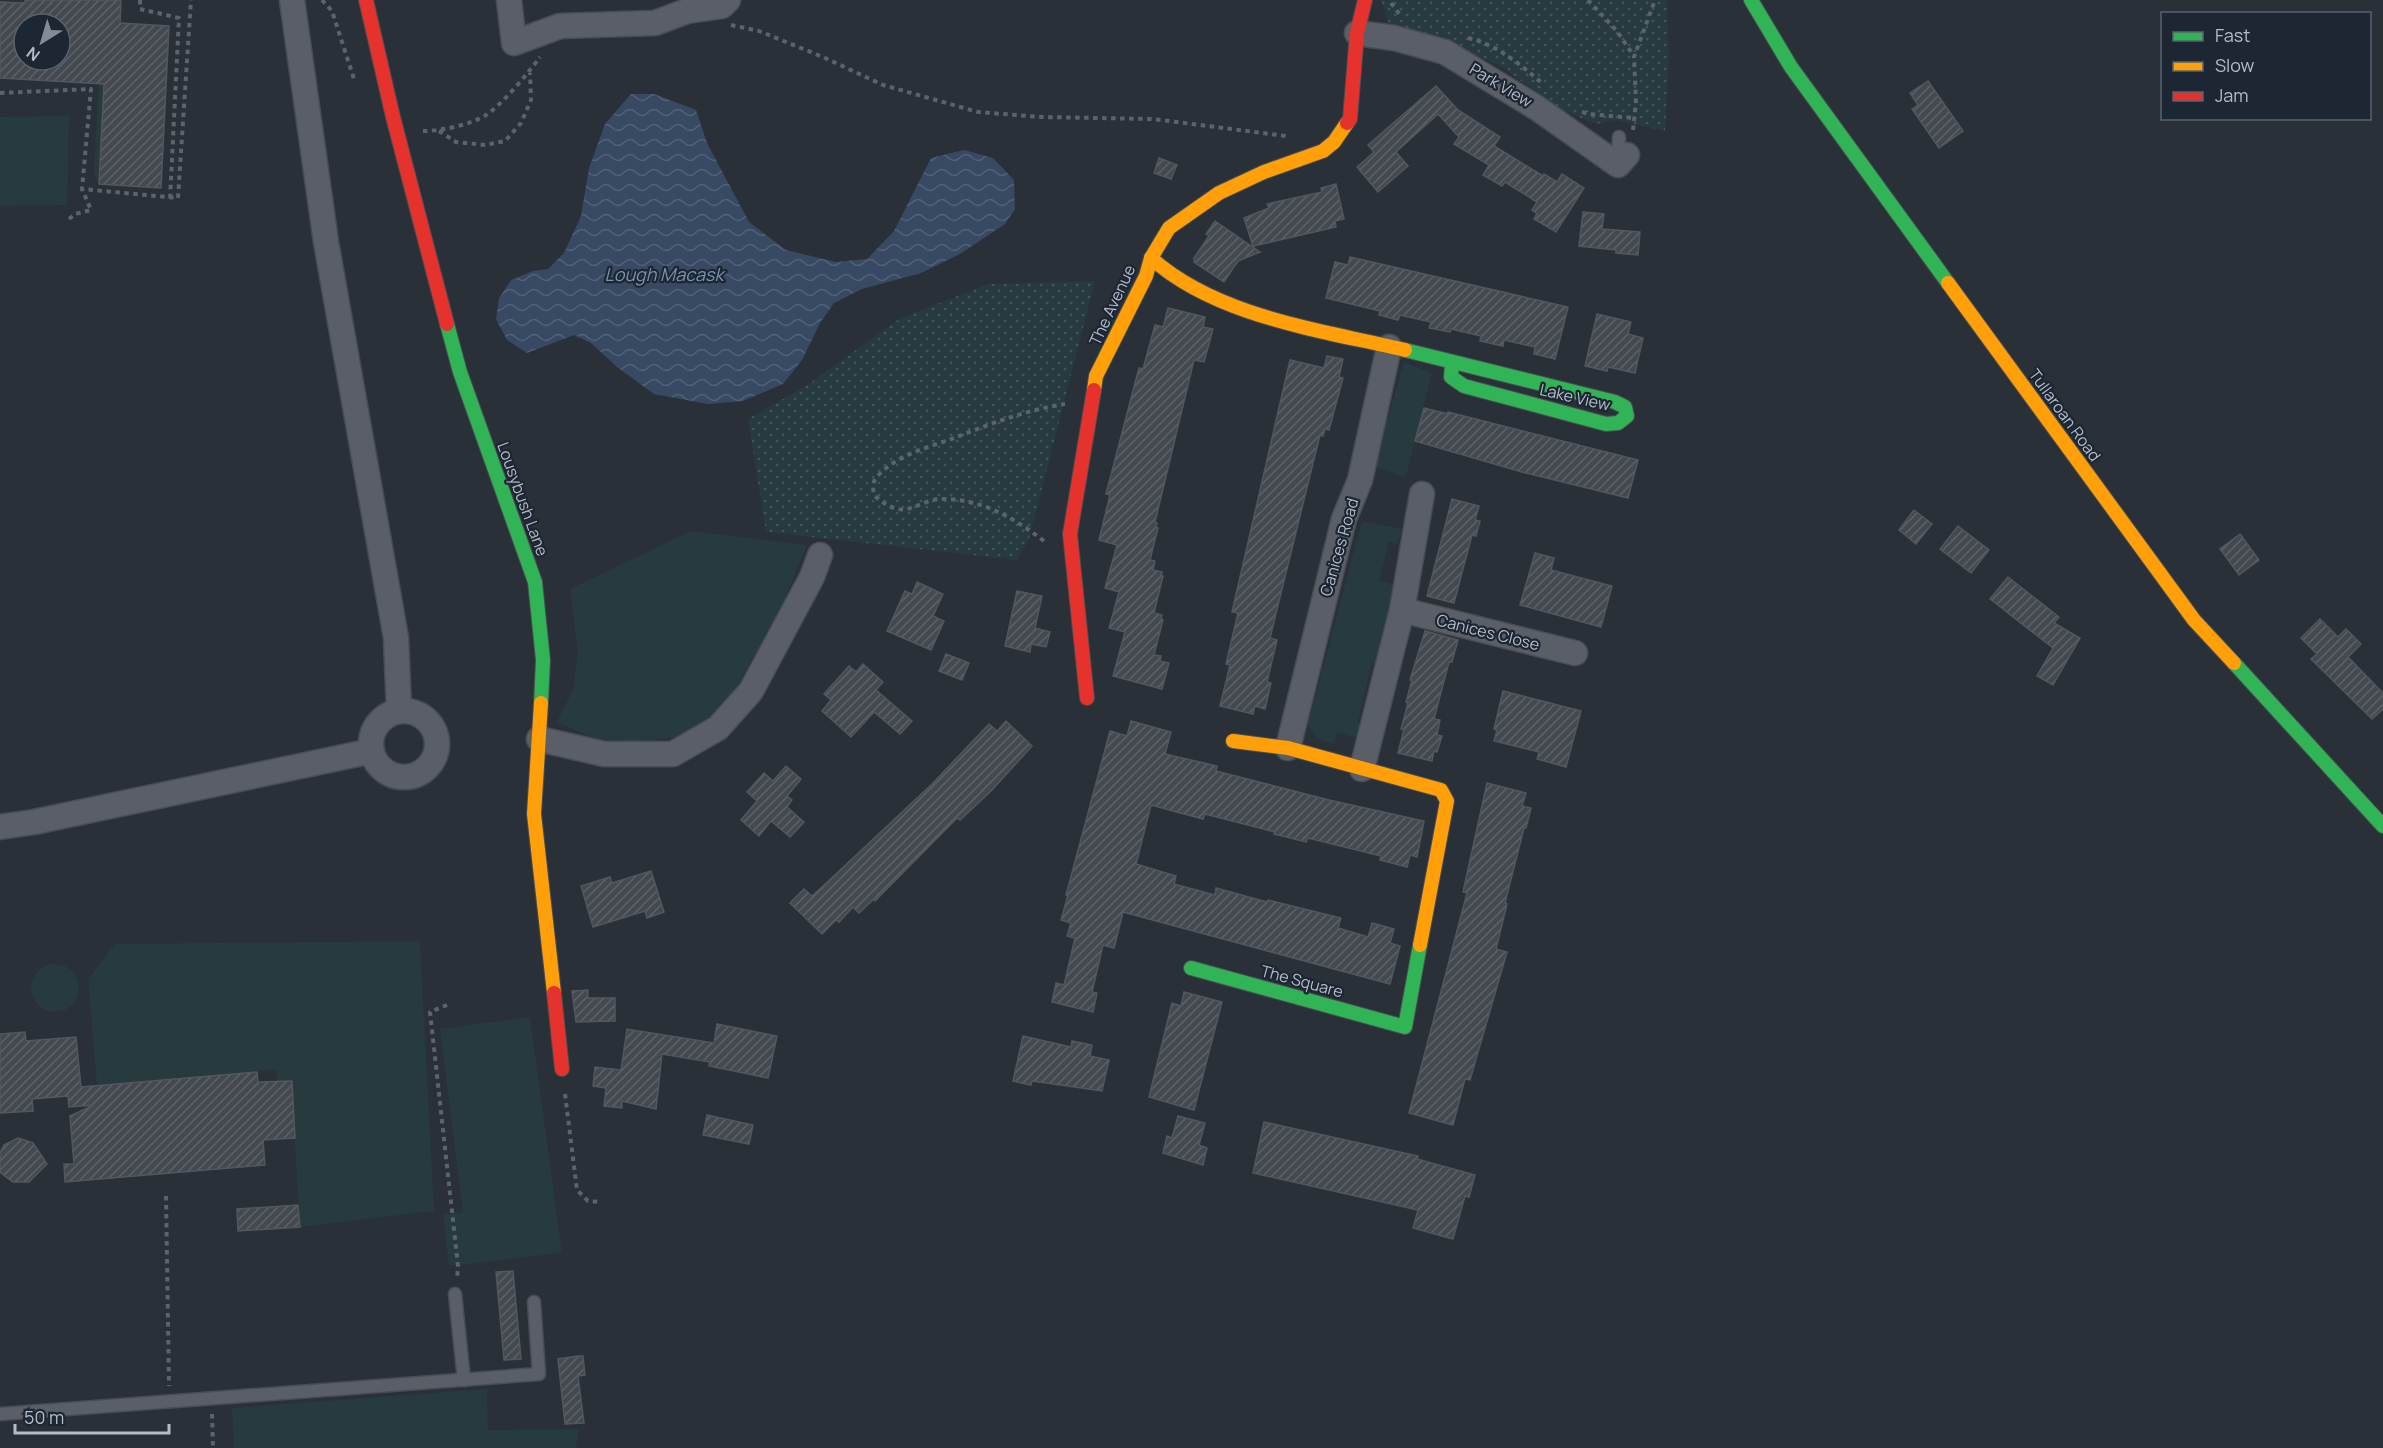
<svg xmlns="http://www.w3.org/2000/svg" width="2383" height="1448" viewBox="0 0 2383 1448" font-family="Manrope,sans-serif">
<style>
.grass{fill:#273a3e}
.park{fill:url(#park-dots)}
.water{fill:url(#water-waves)}
.building{fill:url(#building-hatch);stroke:#52575f;stroke-width:1.5;fill-rule:evenodd}
.lines{fill:none;stroke-linecap:round;stroke-linejoin:round}
.lane-casing{stroke:#484c53;stroke-width:15}
.street-casing{stroke:#484c53;stroke-width:27}
.fast-casing{stroke:#484c53;stroke-width:16}
.slow-casing{stroke:#484c53;stroke-width:16}
.jam-casing{stroke:#484c53;stroke-width:16}
.path{stroke:#5d636a;stroke-width:4;stroke-dasharray:4.5 4.5;stroke-linecap:butt}
.lane{stroke:#5a5e66;stroke-width:12}
.street{stroke:#5a5e66;stroke-width:24}
.fast{stroke:#30b455;stroke-width:14}
.slow{stroke:#ff9f0a;stroke-width:14}
.jam{stroke:#e5322d;stroke-width:14}
.labels{text-anchor:middle;dominant-baseline:central;stroke-width:4.5;stroke-linejoin:round;paint-order:stroke}
.street-label{font-size:16px;fill:#b4bcc9;stroke:#1d2633}
.water-label{font-size:18px;font-style:italic;fill:#7c92b1;stroke:#1d2633}
</style>
<defs>
<pattern id="park-dots" width="8" height="8" patternUnits="userSpaceOnUse" patternTransform="scale(1.5)"><rect width="8" height="8" fill="#273a3e"/><path d="M2 2h.1M6 6h.1" fill="none" stroke="#445559" stroke-width="1.8" stroke-linecap="round"/></pattern>
<pattern id="water-waves" width="16" height="10" patternUnits="userSpaceOnUse" patternTransform="scale(1.5)"><rect width="16" height="10" fill="#384963"/><path d="M0 5q4-4 8 0t8 0" fill="none" stroke="#526178"/></pattern>
<pattern id="building-hatch" width="6" height="6" patternUnits="userSpaceOnUse" patternTransform="scale(1.5)"><rect width="6" height="6" fill="#444950"/><path d="M-1 1l2-2M0 6l6-6M5 7l2-2" fill="none" stroke="#5d6168"/></pattern>
</defs>
<rect width="100%" height="100%" fill="#2a3038"/>
<g class="grass">
<polygon points="106,43 99,184 94,174 100,54"/>
<polygon points="69,116 67,205 0,206 0,117"/>
<polygon points="1404,362 1432,373 1406,477 1374,467"/>
<path d="M 1362,521 L 1402,529 L 1398,544 L 1389,542 L 1379,580 L 1394,584 L 1388,607 L 1393,609 L 1379,664 L 1372,663 L 1358,721 L 1360,723 L 1356,738 L 1337,732 L 1334,744 C 1320,740 1314,739 1308,724 Z"/>
<polygon points="691,531 807,545 784,601 737,687 712,719 684,736 634,742 594,738 557,722 573,689 578,651 570,589"/>
<polygon points="420,941 434,1211 300,1227 291,1081 277,1081 276,1069 97,1085 88,979 115,944"/>
<circle cx="55" cy="988" r="24"/>
<polygon points="530,1017 562,1253 449,1266 443,1215 463,1212 440,1029"/>
<polygon points="487,1389 488,1430 579,1429 576,1448 234,1448 232,1408"/>
</g>
<g class="park">
<polygon points="1381,0 1667,0 1669,60 1665,131 1615,120 1597,124 1581,118 1563,110 1497,64 1425,37 1403,33 1389,23"/>
<polygon points="1095,281 1029,539 1017,560 766,532 748,419 806,386 899,319 988,284"/>
</g>
<polygon class="water" points="631,94 654,94 696,110 707,143 749,222 786,250 836,262 867,259 894,231 931,158 964,150 993,158 1014,180 1015,209 1005,224 960,254 921,273 862,289 834,303 820,323 802,360 783,384 743,401 708,404 654,394 617,367 591,343 574,335 527,353 507,340 496,319 499,298 511,280 533,271 548,269 564,253 581,216 589,168 605,124"/>
<g class="building">
<path d="M 25,0 L 121,0 L 120,23 L 169,26 L 161,188 L 99,184 L 104,84 L 0,78 L 0,2 L 25,3 ZM 24,24 L 60,24 L 60,60 L 24,60 Z"/>
<polygon points="1928,81 1963,131 1939,148 1912,109 1918,105 1910,93"/>
<polygon points="1436,86 1458,110 1500,137 1494,146 1543,176 1544,174 1557,182 1562,174 1584,188 1556,232 1534,219 1537,214 1532,210 1537,202 1505,182 1502,186 1483,175 1489,165 1454,144 1459,137 1438,114 1396,152 1408,166 1378,192 1357,167 1374,152 1368,145"/>
<polygon points="1159,158 1177,165 1171,179 1154,173"/>
<polygon points="1336,184 1344,219 1335,221 1336,227 1253,246 1244,218 1269,208 1267,204 1322,192 1321,188"/>
<polygon points="1583,212 1604,214 1602,229 1640,232 1638,255 1616,253 1616,250 1579,246"/>
<polygon points="1215,221 1260,252 1238,261 1224,282 1194,262 1194,258 1209,236 1206,234"/>
<polygon points="1350,257 1568,307 1555,359 1534,354 1535,347 1504,340 1503,346 1480,341 1481,336 1451,329 1450,332 1429,328 1431,322 1400,315 1398,320 1379,315 1380,311 1326,298 1335,262 1348,265"/>
<polygon points="1168,308 1205,317 1203,327 1213,329 1204,362 1194,360 1155,522 1157,523 1156,527 1158,528 1150,560 1155,561 1153,570 1162,572 1161,576 1163,576 1154,613 1162,615 1161,619 1163,620 1154,655 1161,656 1160,661 1169,663 1162,689 1113,676 1125,632 1109,628 1119,592 1105,588 1117,545 1099,540 1110,495 1106,494 1139,368 1143,369 1155,325 1163,327"/>
<polygon points="1597,314 1631,322 1628,334 1643,338 1635,373 1608,367 1607,371 1585,366"/>
<polygon points="1327,356 1343,359 1339,377 1343,378 1329,430 1325,429 1323,436 1320,435 1283,585 1270,638 1277,640 1267,682 1271,683 1265,709 1255,706 1253,714 1220,706 1230,665 1226,664 1238,613 1232,612 1290,360 1324,368"/>
<polygon points="1424,408 1448,414 1448,412 1638,460 1628,498 1522,472 1415,441"/>
<polygon points="1452,499 1479,506 1475,520 1480,521 1476,536 1472,535 1454,603 1427,596"/>
<polygon points="1914,510 1932,524 1916,544 1899,530"/>
<polygon points="1958,526 1989,550 1971,573 1940,549"/>
<polygon points="2240,534 2259,560 2239,575 2220,549"/>
<polygon points="1535,553 1554,558 1551,570 1612,586 1601,627 1520,605"/>
<polygon points="2008,577 2059,617 2054,623 2080,638 2053,685 2037,676 2053,648 1990,599"/>
<polygon points="917,582 943,594 933,616 944,621 931,650 887,631 905,591 912,594"/>
<polygon points="1017,591 1042,596 1035,628 1050,632 1046,647 1031,644 1030,652 1005,646"/>
<polygon points="2320,619 2338,637 2346,629 2361,644 2348,657 2383,693 2383,709 2372,719 2311,659 2317,654 2301,638"/>
<polygon points="1425,631 1458,640 1452,662 1449,662 1434,719 1440,720 1437,735 1442,736 1437,752 1434,751 1432,761 1398,753 1404,729 1401,729 1408,703 1406,702 1412,680 1410,680"/>
<polygon points="946,654 969,663 962,680 939,671"/>
<polygon points="863,664 883,682 876,690 912,721 900,734 874,712 851,737 822,711 831,700 824,694 849,666 856,672"/>
<polygon points="1503,691 1581,711 1566,767 1537,759 1539,752 1494,741 1497,730 1494,729"/>
<polygon points="1006,721 1032,746 991,791 960,820 957,818 875,901 874,899 859,913 853,907 839,922 836,920 822,934 790,903 804,889 812,896 821,888 932,784 989,724 997,731"/>
<polygon points="1131,721 1171,732 1165,754 1217,766 1216,771 1329,800 1424,821 1417,857 1410,855 1407,867 1380,860 1381,856 1308,838 1306,842 1274,834 1275,832 1205,814 1203,819 1151,805 1136,864 1176,876 1174,884 1215,895 1216,888 1267,902 1268,900 1341,918 1338,928 1368,937 1372,923 1394,929 1390,943 1400,946 1390,984 1123,912 1114,948 1103,945 1092,992 1097,993 1093,1012 1052,1002 1056,983 1064,985 1075,938 1067,936 1071,923 1061,920 1068,895 1066,895 1110,731 1127,736"/>
<polygon points="786,766 801,779 787,796 792,800 787,807 804,822 790,837 771,821 759,836 741,820 757,801 747,792 764,773 773,781"/>
<polygon points="1487,783 1526,793 1522,806 1531,808 1526,828 1524,828 1505,903 1507,904 1496,949 1507,952 1470,1080 1465,1079 1453,1125 1409,1113 1467,893 1463,892"/>
<polygon points="651,871 664,912 647,918 645,911 593,927 581,886 610,877 612,883"/>
<polygon points="588,990 588,998 615,998 615,1021 576,1022 572,991"/>
<polygon points="1184,992 1222,1002 1194,1110 1149,1097 1172,1003 1181,1006"/>
<polygon points="717,1024 777,1036 768,1078 709,1066 710,1062 662,1054 656,1109 622,1101 622,1108 604,1106 606,1088 593,1086 595,1067 621,1070 627,1029 714,1043"/>
<polygon points="25,1032 26,1041 76,1037 81,1087 257,1072 258,1082 292,1081 295,1138 263,1140 265,1165 65,1182 64,1164 74,1164 70,1116 94,1105 69,1107 68,1096 32,1099 33,1111 0,1113 0,1034"/>
<polygon points="1023,1036 1071,1047 1072,1041 1092,1045 1090,1056 1109,1060 1102,1091 1032,1081 1031,1085 1013,1081"/>
<polygon points="707,1115 753,1125 749,1144 703,1135"/>
<polygon points="1178,1116 1205,1123 1199,1145 1207,1148 1203,1165 1163,1153 1167,1136 1172,1138"/>
<polygon points="1264,1122 1418,1156 1417,1159 1475,1175 1469,1197 1465,1196 1453,1239 1413,1228 1418,1210 1253,1173"/>
<polygon points="18,1138 33,1143 47,1164 29,1182 13,1182 1,1173 0,1170 0,1153 4,1145"/>
<polygon points="298,1205 300,1227 238,1231 237,1209"/>
<polygon points="513,1271 521,1359 504,1360 496,1272"/>
<polygon points="578,1356 583,1356 585,1375 578,1376 584,1423 565,1424 558,1359"/>
</g>
<g class="lines">
<defs>
<g id="lane">
<polyline points="1618,160 1619,137"/>
<polyline points="455,1294 464,1380"/>
<polyline points="0,1414 539,1374 534,1302"/>
</g>
<g id="street">
<polyline points="292,0 326,242 396,638 399,711"/>
<polyline points="509,0 514,43 560,26 655,23 687,11 722,6 728,0"/>
<polyline points="1357,33 1394,38 1445,52 1537,108 1618,165 1627,155"/>
<polyline points="1402,610 1575,653"/>
<circle cx="404" cy="744" r="33"/>
<polyline points="539,739 604,754 673,754 718,728 751,691 812,577 820,555"/>
<polyline points="1288,748 1344,519 1360,480 1389,347"/>
<polyline points="1362,769 1402,610 1422,494"/>
<polyline points="0,827 34,822 372,751"/>
</g>
<g id="fast">
<polyline points="1751,0 1791,67 1948,283"/>
<polyline points="447,324 460,372 535,582 543,660 541,703"/>
<polyline points="1405,350 1615,402 1625,407 1627,416 1618,423 1606,424 1464,386 1451,377 1452,364"/>
<polyline points="2234,663 2383,826"/>
<polyline points="1191,968 1405,1027 1420,945"/>
</g>
<g id="slow">
<path d="M 1151,258 C 1217,317 1321,330 1405,350"/>
<polyline points="1948,283 2194,620 2234,663"/>
<polyline points="1094,390 1096,376 1146,276 1151,258 1169,228 1219,193 1264,172 1323,151 1334,142 1347,123"/>
<polyline points="541,703 534,814 554,993"/>
<polyline points="1233,741 1288,748 1441,790 1447,801 1420,945"/>
</g>
<g id="jam">
<polyline points="366,0 393,117 447,324"/>
<polyline points="1347,123 1350,119 1357,33 1365,0"/>
<polyline points="1087,698 1070,534 1094,390"/>
<polyline points="554,993 562,1069"/>
</g>
</defs>
<use href="#lane" class="lane-casing"/>
<use href="#street" class="street-casing"/>
<use href="#fast" class="fast-casing"/>
<use href="#slow" class="slow-casing"/>
<use href="#jam" class="jam-casing"/>
<g class="path">
<polyline points="140,0 140,9 179,18 170,199"/>
<polyline points="322,0 332,11 355,82"/>
<polyline points="1588,0 1616,30 1634,56"/>
<polyline points="1391,3 1401,16"/>
<polyline points="731,25 759,31 823,57 883,85 978,112 1041,117 1153,119 1286,136"/>
<path d="M 1468,38 C 1496,44 1521,65 1543,84"/>
<polyline points="0,93 91,89 82,189 178,198 191,0"/>
<polyline points="1582,112 1589,114 1634,118"/>
<polyline points="1633,130 1636,102 1634,57 1655,0"/>
<path d="M 423,131 C 441,131 470,125 486,115 C 500,107 530,71 540,57"/>
<polyline points="439,131 456,142 485,145 505,141 521,123 531,100 530,73"/>
<polyline points="69,219 75,214 91,210 82,189"/>
<path d="M 1044,541 C 1014,518 985,501 947,499 C 915,497 908,526 874,495 C 873,489 872,483 876,478 C 895,455 927,448 954,438 C 990,424 1026,410 1065,404"/>
<polyline points="447,1005 430,1012 458,1266 457,1280"/>
<polyline points="565,1094 577,1190 588,1201 600,1202"/>
<polyline points="166,1196 169,1386"/>
<polyline points="212,1414 213,1448"/>
</g>
<use href="#lane" class="lane"/>
<use href="#street" class="street"/>
<use href="#fast" class="fast"/>
<use href="#slow" class="slow"/>
<use href="#jam" class="jam"/>
</g>
<g class="labels">
<g class="street-label">
<text transform="translate(1501 85) rotate(31)">Park View</text>
<text transform="translate(1112 305) rotate(-65)">The Avenue</text>
<text transform="translate(1575 397) rotate(13)">Lake View</text>
<text transform="translate(2065 415) rotate(54)">Tullaroan Road</text>
<text transform="translate(523 499) rotate(70)">Lousybush Lane</text>
<text transform="translate(1339 547) rotate(-74)">Canices Road</text>
<text transform="translate(1488 632) rotate(14)">Canices Close</text>
<text transform="translate(1302 981) rotate(15)">The Square</text>
</g>
<g class="water-label">
<text x="664" y="274">Lough Macask</text>
</g>
</g>
<rect x="2161" y="12" width="210" height="108" fill="#1d2633" stroke="#59626f" stroke-width="1.5"/>
<rect x="2173" y="32" width="30" height="9" fill="#30b455" stroke="#59626f" stroke-width="1.5"/>
<text x="2215" y="42" font-size="18" fill="#b4bcc9">Fast</text>
<rect x="2173" y="62" width="30" height="9" fill="#ff9f0a" stroke="#59626f" stroke-width="1.5"/>
<text x="2215" y="72" font-size="18" fill="#b4bcc9">Slow</text>
<rect x="2173" y="92" width="30" height="9" fill="#e5322d" stroke="#59626f" stroke-width="1.5"/>
<text x="2215" y="102" font-size="18" fill="#b4bcc9">Jam</text>
<g transform="translate(42 42) rotate(217)"><circle r="28" fill="#1d2633" stroke="#59626f" stroke-width="1.5"/>
<path d="M0-4.5L10 22L0 15L-10 22Z" fill="#848b96"/>
<text y="-9" font-size="16" font-weight="bold" text-anchor="middle" fill="#b4bcc9">N</text>
</g>
<path d="M15 1424v9h154v-9" fill="none" stroke="#b4bcc9" stroke-width="3"/>
<text x="24" y="1424" font-size="18" fill="#b4bcc9" stroke="#1d2633" stroke-width="4.5" paint-order="stroke">50 m</text>
</svg>
